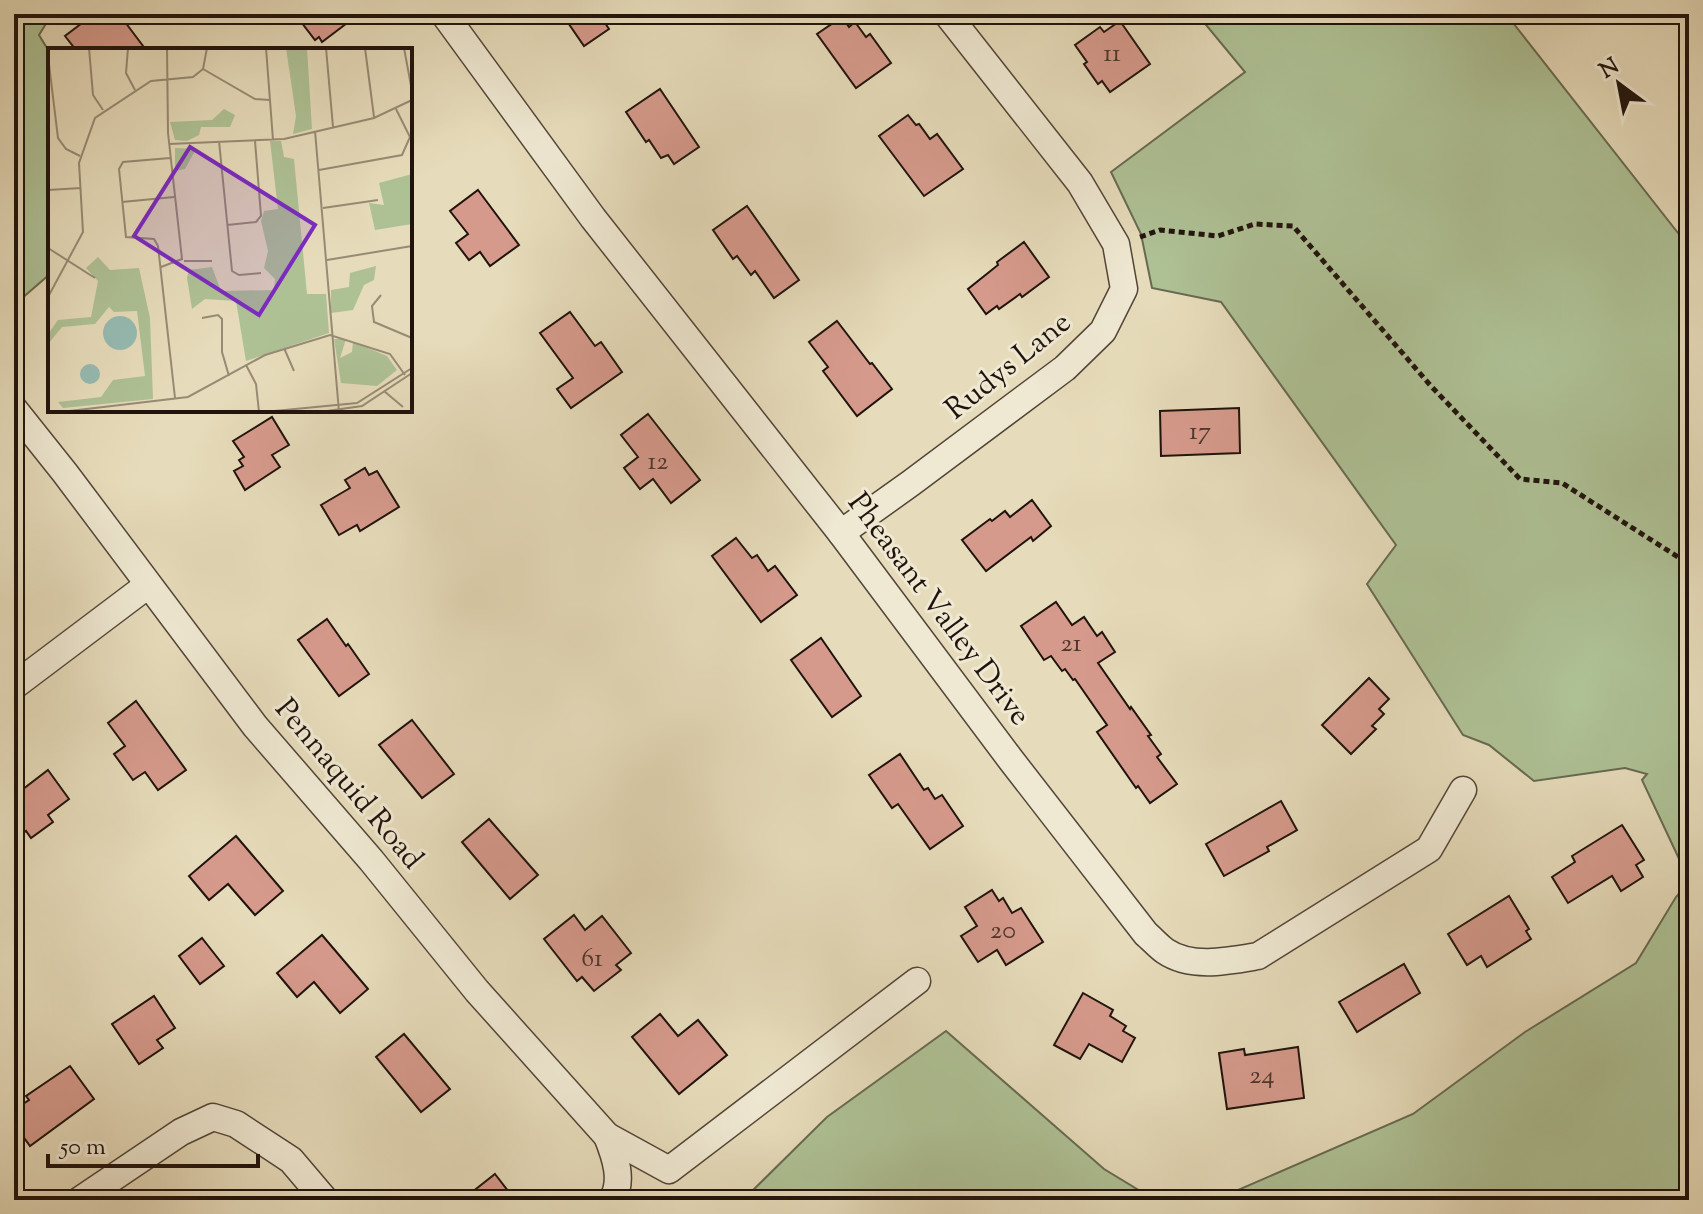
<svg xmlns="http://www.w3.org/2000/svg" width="1703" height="1214" viewBox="0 0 1703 1214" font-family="'Sorts Mill Goudy',serif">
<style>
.green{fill:#aec195;stroke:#676a51;stroke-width:2}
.building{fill:#d69a8c;stroke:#20130d;stroke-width:2}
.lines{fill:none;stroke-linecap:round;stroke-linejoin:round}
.street-casing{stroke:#524538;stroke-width:29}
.path{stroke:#20130d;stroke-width:5;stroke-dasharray:6 4;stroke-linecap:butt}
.street{stroke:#efe8d2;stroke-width:26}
.labels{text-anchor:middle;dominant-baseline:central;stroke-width:6;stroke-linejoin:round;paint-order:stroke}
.number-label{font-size:26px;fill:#4e352d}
.street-label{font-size:30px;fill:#20130d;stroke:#efe8d2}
.inset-road{fill:none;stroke:#978b75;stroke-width:2}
.view{fill:#7b2cbf;fill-opacity:0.15;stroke:#7b2cbf;stroke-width:4}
.inset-edge{fill:none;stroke:#20130d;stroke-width:4}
</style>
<rect width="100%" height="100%" fill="#e6dbba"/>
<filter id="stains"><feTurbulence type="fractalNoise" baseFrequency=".0025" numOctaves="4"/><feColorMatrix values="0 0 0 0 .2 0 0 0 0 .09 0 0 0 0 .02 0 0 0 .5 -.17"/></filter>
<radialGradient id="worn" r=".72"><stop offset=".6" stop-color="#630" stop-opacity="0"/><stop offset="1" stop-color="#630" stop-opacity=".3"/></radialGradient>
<g class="green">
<polygon points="16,14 52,14 39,35 50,53 50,274 14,305 14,15"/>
<polygon points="1197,14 1506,14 1689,247 1689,880 1642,780 1647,774 1625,768 1534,781 1489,745 1463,735 1367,584 1396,545 1221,302 1152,288 1141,234 1111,172 1245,72"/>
<polygon points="1689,882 1689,1200 1215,1200 1413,1114 1525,1032 1636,963 1676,897"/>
<polygon points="946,1031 1104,1169 1155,1200 743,1200 827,1117"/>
</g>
<g class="building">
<polygon points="94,14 119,14 146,50 76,50 65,36"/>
<polygon points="295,14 359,14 322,42 319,37 315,40"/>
<polygon points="562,14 599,14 609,29 584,46"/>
<polygon points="842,17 849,27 855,22 866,37 870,34 891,63 856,88 817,34"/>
<polygon points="1120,21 1150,64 1110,92 1102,81 1098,84 1084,64 1087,62 1075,45 1100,27 1104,32"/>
<polygon points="660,89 699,147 674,164 668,155 661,158 649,140 646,142 626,112"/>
<polygon points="908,115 916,125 919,124 930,139 937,134 963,169 924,196 879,136"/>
<polygon points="478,190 519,245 490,266 480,252 469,260 456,243 468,234 450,211"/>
<polygon points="747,206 799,280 774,298 755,271 751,275 737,256 733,259 713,230"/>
<polygon points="1024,242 1049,277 1022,297 1020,294 999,309 997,306 986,314 968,289 998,265 997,262"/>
<polygon points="570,312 595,346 601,342 622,372 571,408 557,389 573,378 540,333"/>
<polygon points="837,321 870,364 872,363 892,389 857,416 823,371 828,367 809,342"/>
<polygon points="1239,408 1240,453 1161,456 1160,411"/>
<polygon points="648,414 700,480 671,503 653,479 640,489 624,468 638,457 621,435"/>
<polygon points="272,417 289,445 272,455 280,467 245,490 234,471 243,466 239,460 244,457 233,441"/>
<polygon points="365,468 369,475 377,471 399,507 360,531 357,525 339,535 321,505 350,488 345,480"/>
<polygon points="1032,500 1051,526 1033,541 1031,537 986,571 962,540 990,519 992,521 1005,511 1010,517"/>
<polygon points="736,538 752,558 757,555 768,571 775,566 797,595 761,622 712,556"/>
<polygon points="1056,602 1072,625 1084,617 1097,636 1102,632 1115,652 1098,663 1130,709 1131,707 1151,735 1148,736 1161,754 1157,757 1177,784 1150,803 1138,786 1136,788 1097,732 1107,725 1075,679 1073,680 1065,669 1062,671 1051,656 1044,660 1021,626"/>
<polygon points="327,619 346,646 348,644 369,674 339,696 298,640"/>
<polygon points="821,638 861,696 832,717 791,660"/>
<polygon points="1369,678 1389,699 1379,709 1384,714 1372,726 1376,729 1351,754 1322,725"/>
<polygon points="136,701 186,770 158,790 145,772 133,780 114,754 125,746 108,723"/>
<polygon points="412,720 454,774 422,798 379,745"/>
<polygon points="900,754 924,790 928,788 935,799 942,795 963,826 930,849 898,804 892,808 869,775"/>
<polygon points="48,770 69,799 48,815 53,822 31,838 26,831 14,840 14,796"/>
<polygon points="1281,801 1297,830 1267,847 1269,851 1224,876 1206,844"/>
<polygon points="489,819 538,875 510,899 462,842"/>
<polygon points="1622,825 1644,860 1636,865 1643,877 1621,891 1612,876 1568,903 1552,877 1575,862 1572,856"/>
<polygon points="236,836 283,891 255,915 228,884 209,900 189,876"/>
<polygon points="992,890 999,901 1003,898 1012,913 1021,908 1043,942 1006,965 997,950 978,962 961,936 977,926 965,907"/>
<polygon points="1509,896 1529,929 1526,931 1531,939 1487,967 1481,956 1467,965 1448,934"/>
<polygon points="574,915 585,930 602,916 631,953 616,965 621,970 594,991 582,977 577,981 544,939"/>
<polygon points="322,935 368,989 340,1013 314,982 297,997 277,973"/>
<polygon points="202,938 224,966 200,984 179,956"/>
<polygon points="1404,964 1420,993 1357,1032 1339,1002"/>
<polygon points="1083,993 1113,1010 1110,1016 1126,1026 1123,1031 1135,1038 1122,1062 1089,1044 1080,1059 1054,1045"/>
<polygon points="154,996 175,1028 157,1040 163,1048 139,1064 112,1024"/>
<polygon points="660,1014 678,1036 698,1020 727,1055 679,1094 632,1037"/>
<polygon points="404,1034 450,1089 421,1112 376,1057"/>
<polygon points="1298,1047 1304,1098 1227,1109 1219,1053 1244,1049 1245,1055"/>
<polygon points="70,1066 94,1099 30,1146 14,1124 14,1110 29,1100 26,1096"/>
<polygon points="495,1174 515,1200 462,1200"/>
</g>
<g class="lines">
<defs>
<g id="street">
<path d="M 444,14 L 593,218 L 841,533 L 1011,760 L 1146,934 C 1152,939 1158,946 1165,951 C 1191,969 1229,961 1258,956 L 1429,849 L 1463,790"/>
<path d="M 14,409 L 65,473 L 255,726 L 371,860 L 477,991 L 607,1136 C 615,1156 624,1181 612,1200"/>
<polyline points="841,533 911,483 1065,368 1103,331 1124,289 1116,244 1080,183 947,14"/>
<polyline points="14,686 148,585"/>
<polyline points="607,1136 669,1170 917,981"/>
<polyline points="80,1200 181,1132 213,1117 236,1124 291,1160 325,1200"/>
</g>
</defs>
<use href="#street" class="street-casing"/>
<polyline class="path" points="1140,237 1160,230 1218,236 1255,224 1293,226 1430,385 1520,479 1562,483 1689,564"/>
<use href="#street" class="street"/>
</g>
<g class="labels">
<g class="number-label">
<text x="1112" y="54">11</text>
<text x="1200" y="432">17</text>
<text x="658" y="462">12</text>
<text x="1071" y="644">21</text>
<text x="1003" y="931">20</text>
<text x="592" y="959">61</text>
<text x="1262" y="1076">24</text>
</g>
<g class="street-label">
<text transform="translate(1009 367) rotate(-39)">Rudys Lane</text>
<text transform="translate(938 610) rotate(53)">Pheasant Valley Drive</text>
<text transform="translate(348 785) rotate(50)">Pennaquid Road</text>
</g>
</g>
<g transform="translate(48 48)">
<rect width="364" height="364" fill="#e6dbba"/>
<path d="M 238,0 L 259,0 L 264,81 L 245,86 L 248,68 ZM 176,61 L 187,67 L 182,79 L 153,79 L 151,87 L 139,93 L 127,92 L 122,74 L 164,72 ZM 222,93 L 233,93 L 236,109 L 246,111 L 259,246 L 278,246 L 281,285 L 198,313 L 188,253 L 157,251 L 144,261 L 139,230 L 141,222 L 164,219 L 173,243 L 226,242 L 227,231 L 216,220 L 220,203 L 213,173 L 216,163 L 230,161 ZM 127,100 L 148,101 L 137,121 L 127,123 ZM 364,126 L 364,176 L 327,182 L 321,155 L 336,157 L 331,135 ZM 50,209 L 62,222 L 91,220 L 102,270 L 105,351 L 15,360 L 10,354 L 53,349 L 65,332 L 97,328 L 89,263 L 66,264 L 61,259 L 47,276 L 14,279 L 0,296 L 0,286 L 10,272 L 43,269 L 50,233 L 38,220 ZM 328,218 L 326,232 L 316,237 L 305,262 L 283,265 L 283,242 L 301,239 L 302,225 ZM 286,291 L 298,291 L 292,310 L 304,304 L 305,294 L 339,308 L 349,322 L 329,338 L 293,335 Z" fill="#aec195"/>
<path d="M55 285a17 17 0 1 1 34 0a17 17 0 1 1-34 0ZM32 326a10 10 0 1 1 20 0a10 10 0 1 1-20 0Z" fill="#96bbb2"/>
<path class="inset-road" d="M 41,0 L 45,47 L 55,62M 80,0 L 78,25 L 87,42M 218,0 L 225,92M 278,0 L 285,79M 317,0 L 326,69M 356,0 L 364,43M 0,8 L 10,90 L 18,101 L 32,108M 155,21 L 207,51 L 222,52M 267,83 L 291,364M 171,93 L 184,223 L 191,227 L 213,225M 121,96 L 236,91 L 326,70 L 364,52M 122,110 L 75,114 L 71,121 L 78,189 L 106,191 L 110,198 L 127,350M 271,122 L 354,107 L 362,89 L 348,61M 0,142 L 33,140M 74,154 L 126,149M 275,160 L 330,152M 179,177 L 208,174 L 213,168 L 207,93M 0,200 L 47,230M 279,212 L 364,198M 136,213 L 164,213M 113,219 L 134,211 L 120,85 L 119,0M 333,247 L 324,258 L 326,274 L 364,290M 0,249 L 35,184 L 31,115 L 47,70 L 103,33 L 145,29 L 155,21 L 159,0M 154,270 L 170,267 L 174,271 L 174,304 L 181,328M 236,300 L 246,323M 198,317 L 208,336 L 211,364M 336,343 L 355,359M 13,364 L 140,349 L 217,307 L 282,287 L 342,306 L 357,327M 216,364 L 309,355 L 364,320M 272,364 L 314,358 L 364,325"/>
<path class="view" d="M 142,99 L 267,177 L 211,267 L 86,188 Z"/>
<rect width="364" height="364" class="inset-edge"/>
</g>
<rect width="1703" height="1214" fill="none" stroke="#e6dbba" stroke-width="48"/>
<rect x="16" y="16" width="1671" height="1182" fill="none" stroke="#20130d" stroke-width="4"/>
<rect x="24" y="24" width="1655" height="1166" fill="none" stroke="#20130d" stroke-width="2"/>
<g transform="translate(1619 84) rotate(328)" stroke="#efe8d2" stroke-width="6" paint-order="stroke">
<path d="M0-6L14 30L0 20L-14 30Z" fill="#20130d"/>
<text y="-12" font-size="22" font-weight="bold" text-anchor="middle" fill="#20130d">N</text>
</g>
<path d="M48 1154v12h210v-12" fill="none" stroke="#20130d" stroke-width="4"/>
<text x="60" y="1154" font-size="24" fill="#20130d" stroke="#efe8d2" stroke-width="6" paint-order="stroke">50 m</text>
<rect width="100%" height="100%" filter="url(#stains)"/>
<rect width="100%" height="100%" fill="url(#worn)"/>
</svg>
